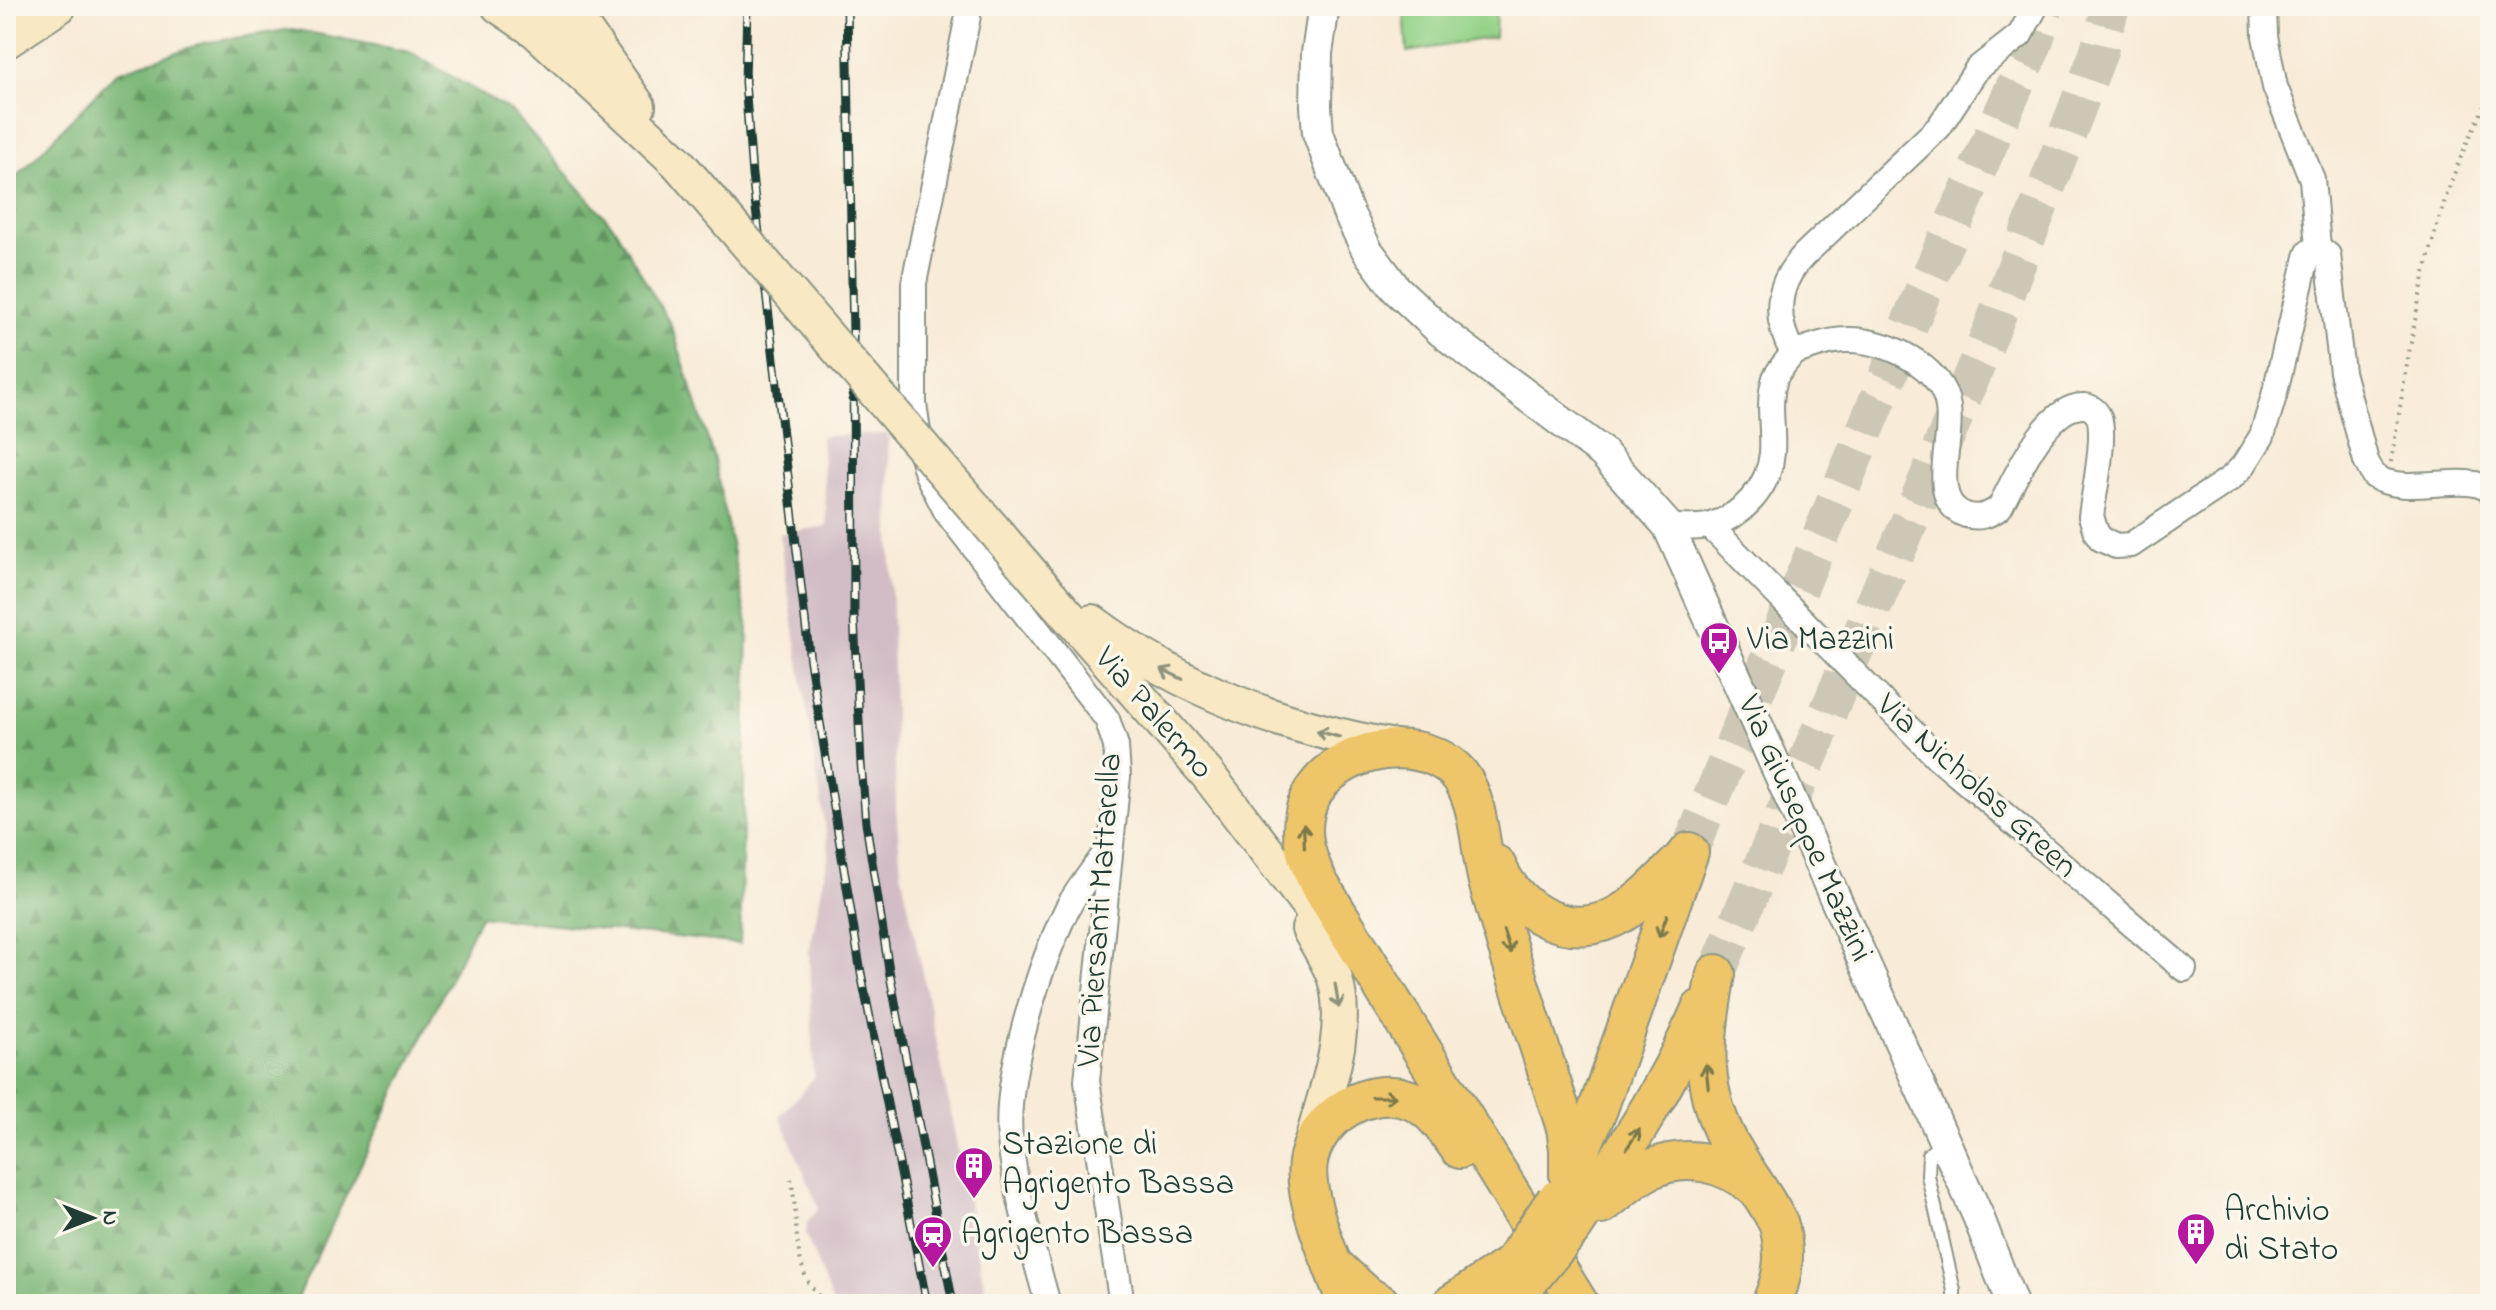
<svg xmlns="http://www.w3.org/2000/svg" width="2496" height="1310" viewBox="0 0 2496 1310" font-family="'Indie Flower',sans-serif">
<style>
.industrial{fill:#d2bdc6}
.forest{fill:url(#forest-firs);stroke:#4c7954;stroke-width:2}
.pitch{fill:#95d388;stroke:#5a885e;stroke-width:2}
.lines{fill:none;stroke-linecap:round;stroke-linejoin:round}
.primary-tunnel{stroke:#cdc8b6;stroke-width:38;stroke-dasharray:38 19;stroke-linecap:butt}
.service-casing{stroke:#8c9486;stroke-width:16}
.minor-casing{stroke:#8c9486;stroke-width:28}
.tertiary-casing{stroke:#8c9486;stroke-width:34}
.secondary-casing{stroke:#8c9486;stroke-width:38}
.primary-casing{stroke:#8c9486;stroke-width:42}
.path{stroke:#8c9486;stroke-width:4;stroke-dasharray:2 6;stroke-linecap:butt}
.service{stroke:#fff;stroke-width:12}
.minor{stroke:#fff;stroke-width:24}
.tertiary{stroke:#fff;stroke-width:30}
.secondary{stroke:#f8e8c3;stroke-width:34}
.primary{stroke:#eec569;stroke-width:38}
.rail-casing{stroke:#1f3d34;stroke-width:9}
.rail{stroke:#fbf7ec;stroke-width:6;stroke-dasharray:18;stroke-linecap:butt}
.secondary-bridge-casing{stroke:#8c9486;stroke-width:38;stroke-linecap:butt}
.primary-bridge-casing{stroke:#8c9486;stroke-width:42;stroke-linecap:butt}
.secondary-bridge{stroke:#f8e8c3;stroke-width:34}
.primary-bridge{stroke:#eec569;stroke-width:38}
.oneway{stroke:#8c927c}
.oneway2{stroke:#7c7a4c}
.labels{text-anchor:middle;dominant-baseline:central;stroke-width:7;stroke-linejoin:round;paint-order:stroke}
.poi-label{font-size:34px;fill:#1f3d34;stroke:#fbf7ec;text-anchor:start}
.street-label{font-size:34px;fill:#1f3d34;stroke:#fbf7ec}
</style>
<defs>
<pattern id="forest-firs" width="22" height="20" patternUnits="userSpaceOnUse" patternTransform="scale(2)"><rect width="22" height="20" fill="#78b574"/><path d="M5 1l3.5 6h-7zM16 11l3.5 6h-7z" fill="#629460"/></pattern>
</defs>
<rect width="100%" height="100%" fill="#fbf7ec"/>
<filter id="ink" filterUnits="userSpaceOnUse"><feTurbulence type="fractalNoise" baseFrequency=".0125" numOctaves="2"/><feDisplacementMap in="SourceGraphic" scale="16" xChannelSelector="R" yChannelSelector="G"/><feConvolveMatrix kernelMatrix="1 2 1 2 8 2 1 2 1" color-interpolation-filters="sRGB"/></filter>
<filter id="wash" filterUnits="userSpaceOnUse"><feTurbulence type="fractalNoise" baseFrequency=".006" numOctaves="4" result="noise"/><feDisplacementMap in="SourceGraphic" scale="32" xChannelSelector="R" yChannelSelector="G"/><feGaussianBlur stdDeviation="1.8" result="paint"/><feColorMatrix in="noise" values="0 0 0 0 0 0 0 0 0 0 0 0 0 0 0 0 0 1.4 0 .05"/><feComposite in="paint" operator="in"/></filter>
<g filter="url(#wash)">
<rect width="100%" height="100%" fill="#f8ebd7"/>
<polygon class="industrial" points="888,434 896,807 901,871 938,1048 988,1304 833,1304 806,1235 807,1222 819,1208 780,1116 814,1078 809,952 829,852 779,534 827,526 821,436"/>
<polygon class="forest" points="292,29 410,52 512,112 614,227 672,327 714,459 748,628 740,944 480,916 294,1304 6,1304 6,188 117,72 203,43"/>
<polygon class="pitch" points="1414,6 1496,6 1495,37 1407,52 1404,8"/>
</g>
<g filter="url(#ink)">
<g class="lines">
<g class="primary-tunnel">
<polyline points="1689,852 1922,294 2034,43 2045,6"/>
<polyline points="1716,974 1991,331 2098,54 2111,6"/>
</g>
<defs>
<polyline id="service" points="1944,1142 1929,1154 1928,1176 1954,1291 1954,1304"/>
<g id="minor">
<polyline points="970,6 914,283 914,404 921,452 927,474 947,513 1107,719 1116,746 1118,776 1087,1081 1122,1304"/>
<polyline points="2264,6 2265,36 2275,87 2312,179 2318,247"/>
<path d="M 1793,353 C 1811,347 1829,340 1847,340 C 1885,339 1943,366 1948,407 C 1952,434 1941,461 1945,488 C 1949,517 1979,525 2000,507 C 2015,479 2047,403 2085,406 C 2092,407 2096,411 2099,417 C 2106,437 2094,493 2091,516 L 2096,532 L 2101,539 L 2116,546 L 2131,545 L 2231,478 L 2243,466 L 2262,436 L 2274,396 L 2307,257 L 2309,252 L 2318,247 L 2328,255 L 2342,372 L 2366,461 L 2374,476 C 2405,498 2468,470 2490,491"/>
<path d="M 1793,353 C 1773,318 1776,284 1804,255 L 1939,127 L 1977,69 L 2020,35 L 2036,6"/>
<path d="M 1668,526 C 1681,527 1698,529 1711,525 C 1744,515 1769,487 1772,453 C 1774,428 1767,403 1775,378 C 1779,369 1788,360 1793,353"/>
<polyline points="1710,526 1938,758 2184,969"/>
<path d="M 1047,1301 C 1033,1248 1015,1194 1010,1139 C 1004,1076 1039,966 1067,909 C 1078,888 1095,868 1109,848"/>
</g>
<polyline id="tertiary" points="1324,6 1317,53 1316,106 1318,133 1347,210 1367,250 1396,289 1442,332 1603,453 1668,526 1978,1216 2012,1304"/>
<g id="secondary">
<polyline points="499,6 536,31 677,162"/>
<polyline points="544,6 578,46"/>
<polyline points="574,15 638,106"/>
<polyline points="6,41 59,6"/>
<polyline points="1043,587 1208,775 1343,950"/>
<path d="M 1092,622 C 1185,691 1281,727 1395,747"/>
<path d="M 1309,929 C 1318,945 1329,962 1335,979 C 1351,1033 1324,1095 1311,1146"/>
</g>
<g id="primary">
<path d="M 1496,865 C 1517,914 1572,944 1622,913 C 1645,899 1663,879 1682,860"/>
<path d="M 1716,974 C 1703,1042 1698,1094 1736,1155 C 1750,1179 1767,1200 1779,1225 C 1786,1253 1784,1277 1771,1304"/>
<polyline points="1572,1168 1598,1109 1689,852"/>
<path d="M 1569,1176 L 1569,1149 L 1566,1128 C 1540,1047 1512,967 1489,885 C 1479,852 1481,795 1455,770 C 1411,729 1319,752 1305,812 C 1299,838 1307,859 1318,882 L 1579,1304"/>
<path d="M 1601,1205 C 1617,1193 1632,1178 1651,1169 C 1686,1153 1727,1162 1755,1188"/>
<path d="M 1573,1227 C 1621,1157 1667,1087 1701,1009"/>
<polyline points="1334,1266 1367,1296 1381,1304"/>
<path d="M 1347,1304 C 1335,1267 1299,1195 1309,1157 C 1321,1108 1387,1075 1429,1111 C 1441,1121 1451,1137 1460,1149"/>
<polyline points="1452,1304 1512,1264"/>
<polyline points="1508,1304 1529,1280"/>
</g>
</defs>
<use href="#service" class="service-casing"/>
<use href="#minor" class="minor-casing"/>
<use href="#tertiary" class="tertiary-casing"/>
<use href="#secondary" class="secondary-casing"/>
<use href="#primary" class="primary-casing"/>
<g class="path">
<path d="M 2391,462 C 2412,338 2427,207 2490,97"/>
<path d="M 791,1179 C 798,1213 793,1245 806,1278 C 810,1287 819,1294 823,1304"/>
</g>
<use href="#service" class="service"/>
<use href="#minor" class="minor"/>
<use href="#tertiary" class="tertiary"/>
<use href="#secondary" class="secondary"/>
<use href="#primary" class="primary"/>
<defs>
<g id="rail">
<polyline points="747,6 745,82 752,175 810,661 861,973 927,1304"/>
<polyline points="847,6 853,335 854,616 861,764 866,823 889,970 953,1304"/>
</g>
</defs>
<use href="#rail" class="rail-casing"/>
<use href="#rail" class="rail"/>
<defs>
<polyline id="secondary-bridge" points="677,162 1043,587"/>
<g id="primary-bridge">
<polyline points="1512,1264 1556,1200"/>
<polyline points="1529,1280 1573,1227"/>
</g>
</defs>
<use href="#secondary-bridge" class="secondary-bridge-casing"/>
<use href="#primary-bridge" class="primary-bridge-casing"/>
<use href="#secondary-bridge" class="secondary-bridge"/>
<use href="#primary-bridge" class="primary-bridge"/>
</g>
<defs><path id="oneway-shaft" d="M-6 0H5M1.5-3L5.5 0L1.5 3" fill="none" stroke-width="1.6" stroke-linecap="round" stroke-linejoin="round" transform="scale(2)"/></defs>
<g class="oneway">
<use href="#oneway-shaft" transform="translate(1172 674) rotate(-154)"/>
<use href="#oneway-shaft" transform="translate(1328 734) rotate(-165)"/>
<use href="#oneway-shaft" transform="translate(1337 996) rotate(81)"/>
</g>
<g class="oneway2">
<use href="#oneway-shaft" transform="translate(1304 836) rotate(-92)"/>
<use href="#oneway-shaft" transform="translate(1663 926) rotate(110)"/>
<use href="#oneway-shaft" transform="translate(1507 942) rotate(72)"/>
<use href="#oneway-shaft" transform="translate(1707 1076) rotate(-96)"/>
<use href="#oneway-shaft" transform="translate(1384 1097)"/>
<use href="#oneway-shaft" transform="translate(1633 1139) rotate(-57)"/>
</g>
</g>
<defs>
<symbol id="bus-pin" viewBox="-11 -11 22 30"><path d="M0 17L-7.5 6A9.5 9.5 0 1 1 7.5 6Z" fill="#b5179e" stroke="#fbf7ec"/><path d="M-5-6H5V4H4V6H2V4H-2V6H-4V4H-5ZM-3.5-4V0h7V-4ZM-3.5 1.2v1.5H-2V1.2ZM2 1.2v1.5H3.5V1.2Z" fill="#fff"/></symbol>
<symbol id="building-pin" viewBox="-11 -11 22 30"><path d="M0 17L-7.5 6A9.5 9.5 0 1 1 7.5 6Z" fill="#b5179e" stroke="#fbf7ec"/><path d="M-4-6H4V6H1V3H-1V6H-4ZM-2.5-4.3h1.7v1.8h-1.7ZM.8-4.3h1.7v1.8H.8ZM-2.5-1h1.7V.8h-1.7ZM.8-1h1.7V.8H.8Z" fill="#fff"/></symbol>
<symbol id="station-pin" viewBox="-11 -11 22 30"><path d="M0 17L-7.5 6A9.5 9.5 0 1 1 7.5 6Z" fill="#b5179e" stroke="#fbf7ec"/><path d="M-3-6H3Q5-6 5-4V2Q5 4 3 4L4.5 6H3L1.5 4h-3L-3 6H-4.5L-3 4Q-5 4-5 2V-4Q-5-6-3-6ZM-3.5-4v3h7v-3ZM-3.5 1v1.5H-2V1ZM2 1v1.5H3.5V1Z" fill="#fff"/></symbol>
</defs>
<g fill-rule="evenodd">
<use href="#bus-pin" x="1697" y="619" width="44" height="60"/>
<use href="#building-pin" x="952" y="1144" width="44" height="60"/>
<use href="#building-pin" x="2174" y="1210" width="44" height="60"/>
<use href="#station-pin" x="911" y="1213" width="44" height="60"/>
</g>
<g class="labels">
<g class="poi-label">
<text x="1747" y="641">Via Mazzini</text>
<text x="1002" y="1146">Stazione di<tspan x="1002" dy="39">Agrigento Bassa</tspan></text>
<text x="2224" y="1212">Archivio<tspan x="2224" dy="39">di Stato</tspan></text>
<text x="961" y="1235">Agrigento Bassa</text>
</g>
<g class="street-label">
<text transform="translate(1153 714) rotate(49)">Via Palermo</text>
<text transform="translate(1976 787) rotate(42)">Via Nicholas Green</text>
<text transform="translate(1804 829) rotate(66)">Via Giuseppe Mazzini</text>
<text transform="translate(1101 910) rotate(-86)">Via Piersanti Mattarella</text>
</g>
</g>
<rect width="2496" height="1310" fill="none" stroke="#fbf7ec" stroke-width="32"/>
<g transform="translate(92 1218) rotate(90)" stroke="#fbf7ec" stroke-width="6" paint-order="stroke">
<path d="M0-6L14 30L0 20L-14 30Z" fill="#1f3d34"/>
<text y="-12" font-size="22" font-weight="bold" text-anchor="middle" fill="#1f3d34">N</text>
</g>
</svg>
